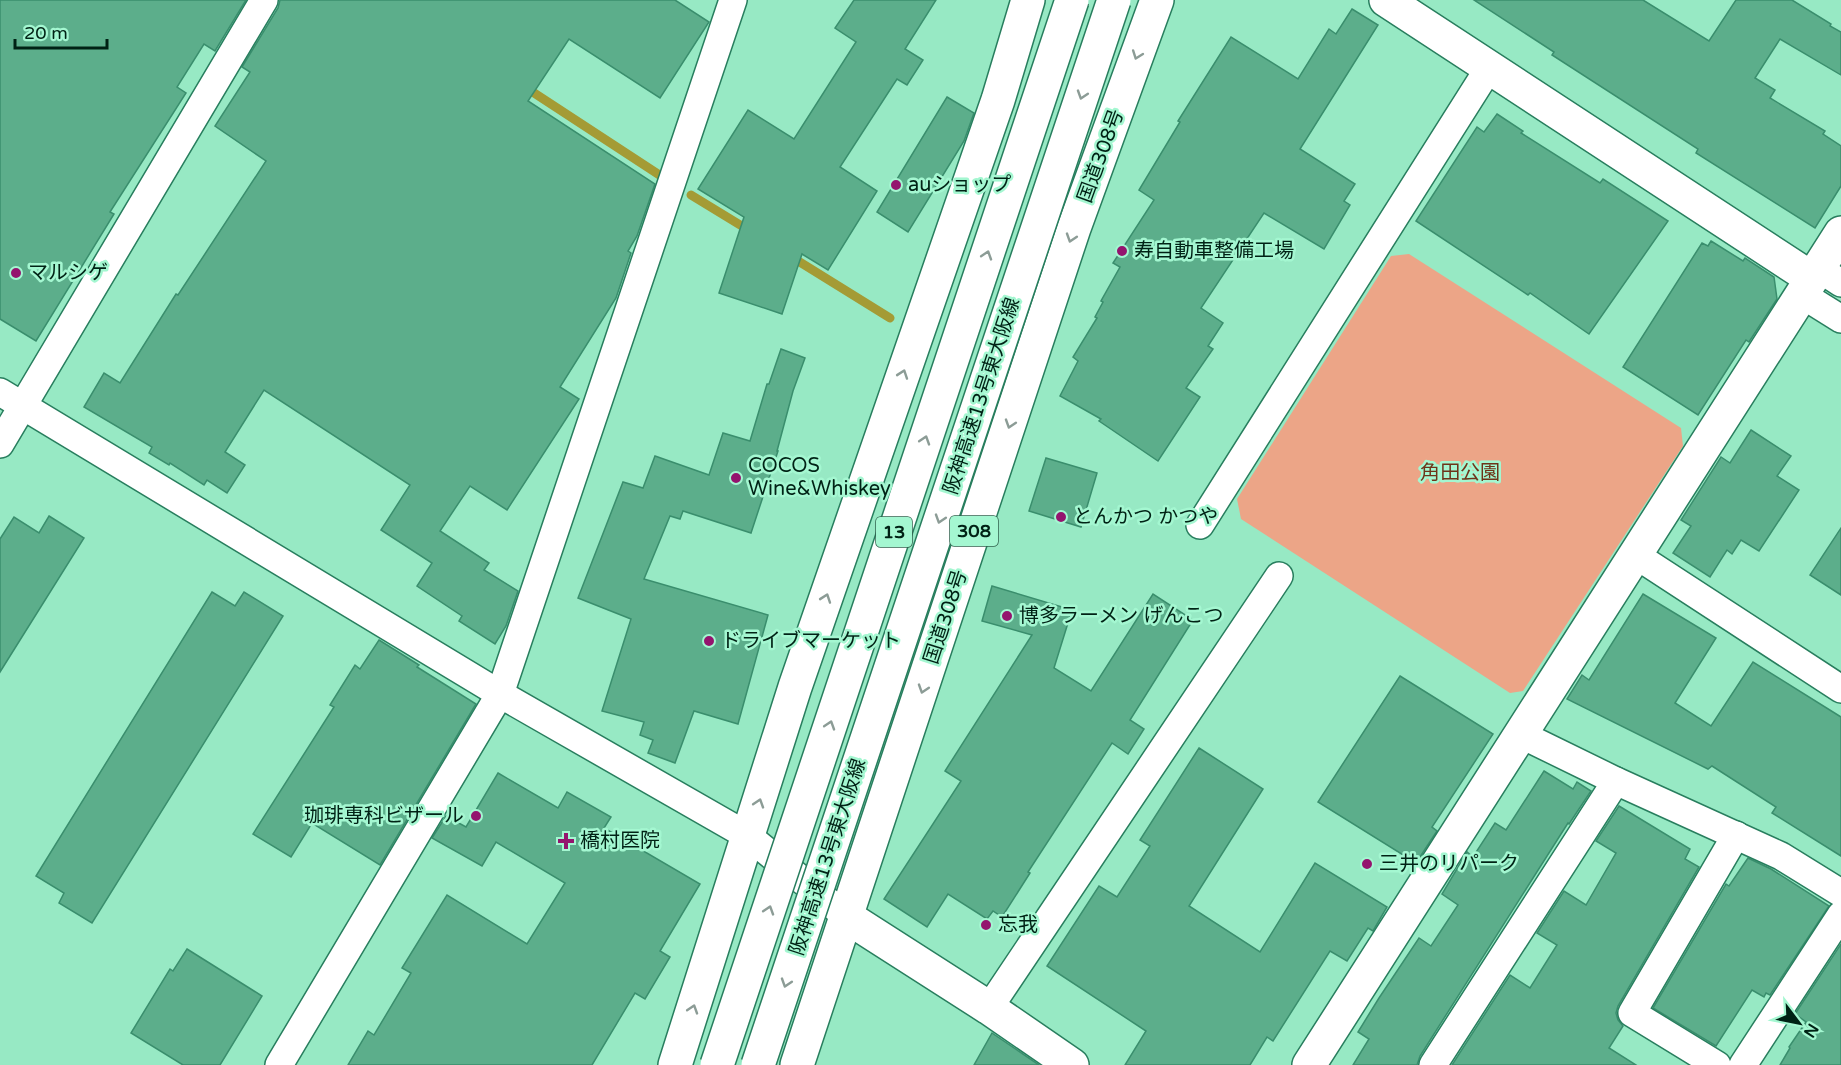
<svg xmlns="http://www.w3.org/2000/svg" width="1841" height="1065" viewBox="0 0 1841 1065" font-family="'Varela Round','Noto Sans JP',sans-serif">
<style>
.green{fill:#eca587}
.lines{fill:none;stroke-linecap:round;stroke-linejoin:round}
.stream{stroke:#a49b35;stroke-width:9}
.building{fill:#5cae8b;stroke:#3a8e6d;stroke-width:1.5}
.street-casing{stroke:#287e5e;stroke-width:30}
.secondary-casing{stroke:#287e5e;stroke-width:36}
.highway-casing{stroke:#287e5e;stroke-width:36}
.street{stroke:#fff;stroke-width:27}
.secondary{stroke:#fff;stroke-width:33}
.highway{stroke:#fff;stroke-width:33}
.rail{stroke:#386b55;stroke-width:4.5;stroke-dasharray:3 6;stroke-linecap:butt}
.highway-bridge-casing{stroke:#287e5e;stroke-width:36;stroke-linecap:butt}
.highway-bridge{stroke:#fff;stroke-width:33}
.oneway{stroke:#8c9c96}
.poi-dot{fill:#94146e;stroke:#a4f7d1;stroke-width:2}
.labels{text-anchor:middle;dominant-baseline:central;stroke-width:5;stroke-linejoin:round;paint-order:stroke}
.shield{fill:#a4f7d1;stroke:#31624d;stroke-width:1.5}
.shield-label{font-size:18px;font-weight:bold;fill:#002215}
.street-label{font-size:20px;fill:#002215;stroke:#a4f7d1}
.poi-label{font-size:20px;fill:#002215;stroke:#a4f7d1;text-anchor:start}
.park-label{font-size:20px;fill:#6e3419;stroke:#a4f7d1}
</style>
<rect width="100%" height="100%" fill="#97e9c4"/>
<polygon class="green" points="1409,254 1681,428 1683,446 1523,691 1510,693 1241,519 1237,499 1391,256"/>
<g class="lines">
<g class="stream">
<polyline points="525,87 661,176"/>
<polyline points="691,195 750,231"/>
<polyline points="790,256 890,318"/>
</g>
</g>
<g class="building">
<polygon points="0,0 246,0 215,51 204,44 177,87 186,93 110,212 114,214 36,341 0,319"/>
<polygon points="280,0 675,0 709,22 660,98 569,39 528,101 655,184 637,236 628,251 631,253 616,298 560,387 579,399 507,510 470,486 440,531 489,563 484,570 518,591 506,626 495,644 459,621 462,616 417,586 432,563 381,530 410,485 264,390 225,452 245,465 227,493 207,480 204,485 170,463 169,465 149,453 152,447 84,407 104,373 120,383 176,294 178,295 266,161 215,126 250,72 242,67 278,8"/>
<polygon points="854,0 936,0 905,49 923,60 907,85 897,79 840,167 877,191 828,270 802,254 782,314 719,293 744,217 698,189 748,110 794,139 856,42 835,28"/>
<polygon points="1474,0 1643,0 1709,41 1736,0 1792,0 1831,24 1830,26 1841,32 1841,75 1780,39 1755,78 1775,90 1770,98 1825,131 1823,134 1841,146 1841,186 1815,228 1696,153 1698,149 1552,55 1554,52"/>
<polygon points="1352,9 1378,25 1300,149 1355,184 1344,201 1350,205 1324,249 1264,213 1201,308 1223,323 1208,346 1213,349 1186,388 1200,397 1158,461 1099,421 1101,419 1060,396 1078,361 1073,357 1097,318 1095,317 1103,302 1101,301 1120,267 1113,263 1154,200 1139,190 1180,122 1178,121 1231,37 1298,79 1329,29 1336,34"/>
<polygon points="947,97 974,113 964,141 908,232 877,212"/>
<polygon points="1497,114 1523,131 1521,133 1600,183 1603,179 1668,221 1589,334 1530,293 1528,295 1416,221 1477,127 1484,132"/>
<polygon points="1711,241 1743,261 1745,258 1774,277 1777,299 1749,342 1746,340 1698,415 1623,367 1702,243 1708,246"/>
<polygon points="781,349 805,358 793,391 777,451 778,451 751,533 683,511 680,519 670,516 644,579 768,615 738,724 694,711 675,763 648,753 653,740 640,735 644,722 602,711 631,619 578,598 623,482 643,488 655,456 709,475 723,433 750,441 767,384 769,384"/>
<polygon points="1751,430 1791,456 1777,476 1799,490 1759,551 1741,540 1732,554 1727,550 1710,577 1673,553 1691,526 1681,520 1721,457 1730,463"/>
<polygon points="1046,458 1097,473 1081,527 1029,511"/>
<polygon points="49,516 84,538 0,672 0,539 14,517 39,533"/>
<polygon points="1841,528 1841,595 1810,575"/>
<polygon points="992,586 1072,610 1054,668 1091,691 1153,594 1193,620 1130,720 1144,729 1128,754 1112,743 1028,872 1030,873 1002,917 993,911 987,919 948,894 927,927 884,899 961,781 945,771 1032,635 982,621"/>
<polygon points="212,592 235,606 244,592 283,616 92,923 59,903 64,893 36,876"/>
<polygon points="1643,594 1716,638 1675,703 1711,726 1753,662 1841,717 1841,856 1772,813 1776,807 1712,766 1708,769 1567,699 1582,675 1589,680"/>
<polygon points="379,640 419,665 417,667 476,704 380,865 312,823 291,857 253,834 334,707 330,705 355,665 360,669"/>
<polygon points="1400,676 1493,734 1432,827 1437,831 1416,863 1318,802"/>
<polygon points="1199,748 1263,789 1189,906 1260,952 1315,863 1387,907 1373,931 1368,928 1347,961 1330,951 1273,1041 1267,1037 1250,1065 1125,1065 1146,1031 1047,966 1099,886 1117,897 1150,846 1140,840"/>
<polygon points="1544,771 1573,789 1577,782 1591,791 1569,824 1568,823 1420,1056 1417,1065 1353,1065 1369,1039 1358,1032 1379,998 1419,938 1431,946 1458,905 1442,894 1467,852 1473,857 1495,823 1506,830"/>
<polygon points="498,773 558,808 567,792 611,817 604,828 700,884 660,951 670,957 645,999 635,993 592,1065 348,1065 368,1031 374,1035 411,973 402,968 447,895 527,944 565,883 496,842 482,866 432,838 446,816 466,827"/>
<polygon points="1619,806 1690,849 1685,859 1699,867 1618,1006 1616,1013 1618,1020 1623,1026 1609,1048 1636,1065 1452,1065 1510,975 1530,988 1557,945 1537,933 1564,891 1586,905 1616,853 1596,841"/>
<polygon points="1748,858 1771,869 1829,906 1770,995 1766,993 1764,997 1752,990 1716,1046 1653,1008 1726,884 1729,886"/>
<polygon points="1841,944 1841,1065 1780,1065 1790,1048 1789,1047 1806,1022 1795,1014"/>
<polygon points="187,949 262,996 220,1065 183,1065 131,1033 170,969 173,971"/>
<polygon points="992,1033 1039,1065 974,1065"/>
</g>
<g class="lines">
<defs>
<g id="street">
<polyline points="1818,268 1841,283"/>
<polyline points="1801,294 1841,319"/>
<polyline points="0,392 500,694 748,836 847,917"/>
<polyline points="0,444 264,0"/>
<polyline points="1200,525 1489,68"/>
<polyline points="1634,554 1841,689"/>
<polyline points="1520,734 1616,781 1781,856 1841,893"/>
<polyline points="989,1008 1279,576"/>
<polyline points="279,1065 500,694 733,0"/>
<polyline points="1433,1065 1616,781"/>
<polyline points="1717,1065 1632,1013 1736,835"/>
<polyline points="1743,1065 1841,915"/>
</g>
<g id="secondary">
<polyline points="1386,0 1811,278"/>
<polyline points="847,917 989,1008 1072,1065"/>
<polyline points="1309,1065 1841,233"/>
</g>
<g id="highway">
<polyline points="675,1065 795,687 998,100 1028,0"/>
<polyline points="797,1065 1074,228 1157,0"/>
</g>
</defs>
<use href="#street" class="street-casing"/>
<use href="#secondary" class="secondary-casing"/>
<use href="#highway" class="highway-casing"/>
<use href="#street" class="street"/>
<use href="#secondary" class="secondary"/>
<use href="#highway" class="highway"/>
<g class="rail">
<polyline points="733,1065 1088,0"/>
<polyline points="760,1065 779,1011 1103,0"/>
</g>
<defs>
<g id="highway-bridge">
<polyline points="717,1065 1072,0"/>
<polyline points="758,1065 1114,0"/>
</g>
</defs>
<use href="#highway-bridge" class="highway-bridge-casing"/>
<use href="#highway-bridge" class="highway-bridge"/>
</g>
<defs><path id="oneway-chevron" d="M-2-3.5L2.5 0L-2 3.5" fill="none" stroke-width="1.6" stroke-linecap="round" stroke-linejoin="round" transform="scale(1.5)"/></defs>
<g class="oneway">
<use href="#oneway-chevron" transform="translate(1137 55) rotate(110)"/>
<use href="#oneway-chevron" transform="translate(1082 95) rotate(108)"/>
<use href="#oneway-chevron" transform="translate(1071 238) rotate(108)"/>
<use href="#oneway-chevron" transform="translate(987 255) rotate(-72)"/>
<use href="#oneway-chevron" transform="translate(903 374) rotate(-71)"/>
<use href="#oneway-chevron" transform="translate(1010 424) rotate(108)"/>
<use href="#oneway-chevron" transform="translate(925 440) rotate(-72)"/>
<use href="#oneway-chevron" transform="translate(940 519) rotate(108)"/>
<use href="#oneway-chevron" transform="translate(826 598) rotate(-71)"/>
<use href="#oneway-chevron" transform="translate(923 689) rotate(108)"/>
<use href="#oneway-chevron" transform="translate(830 725) rotate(-72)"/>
<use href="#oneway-chevron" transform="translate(759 803) rotate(-72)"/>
<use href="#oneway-chevron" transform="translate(769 910) rotate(-72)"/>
<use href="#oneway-chevron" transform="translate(786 983) rotate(108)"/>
<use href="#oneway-chevron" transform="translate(693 1009) rotate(-72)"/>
</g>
<g class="poi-dot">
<circle cx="896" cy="185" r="6"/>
<circle cx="1122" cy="251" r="6"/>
<circle cx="16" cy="273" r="6"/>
<circle cx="736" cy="478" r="6"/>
<circle cx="1061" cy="517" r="6"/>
<circle cx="1007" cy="616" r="6"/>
<circle cx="709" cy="641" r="6"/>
<circle cx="476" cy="816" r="6"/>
<path d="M563 832h6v6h6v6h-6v6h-6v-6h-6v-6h6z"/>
<circle cx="1367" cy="864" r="6"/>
<circle cx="986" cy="925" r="6"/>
</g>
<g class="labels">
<g class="shield">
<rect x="950" y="516" width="48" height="30" rx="4.5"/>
<rect x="876" y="517" width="36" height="30" rx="4.5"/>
</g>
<g class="shield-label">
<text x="974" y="531">308</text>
<text x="894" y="532">13</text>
</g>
<g class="street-label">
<text transform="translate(1101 156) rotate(-70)">国道308号</text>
<text transform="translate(982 396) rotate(-72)">阪神高速13号東大阪線</text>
<text transform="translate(946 617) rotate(-72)">国道308号</text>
<text transform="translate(828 857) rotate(-72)">阪神高速13号東大阪線</text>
</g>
<g class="poi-label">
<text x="908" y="185">auショップ</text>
<text x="1134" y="251">寿自動車整備工場</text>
<text x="28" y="273">マルシゲ</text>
<text x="748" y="466">COCOS<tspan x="748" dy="23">Wine&amp;Whiskey</tspan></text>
<text x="1073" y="517">とんかつ かつや</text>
<text x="1019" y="616">博多ラーメン げんこつ</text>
<text x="721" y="641">ドライブマーケット</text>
<text x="464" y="816" text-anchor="end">珈琲専科ビザール</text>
<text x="580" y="841">橋村医院</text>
<text x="1379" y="864">三井のリパーク</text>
<text x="998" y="925">忘我</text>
</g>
<g class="park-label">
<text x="1460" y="473">角田公園</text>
</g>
</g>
<g transform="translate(1799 1023) rotate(122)" stroke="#a4f7d1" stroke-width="4.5" paint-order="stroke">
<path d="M0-4.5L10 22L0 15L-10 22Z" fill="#002215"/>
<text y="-9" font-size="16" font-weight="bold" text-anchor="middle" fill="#002215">N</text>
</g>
<path d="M15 39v9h92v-9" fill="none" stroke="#002215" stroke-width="3"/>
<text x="24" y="39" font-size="18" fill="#002215" stroke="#a4f7d1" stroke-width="4.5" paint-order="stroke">20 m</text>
</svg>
